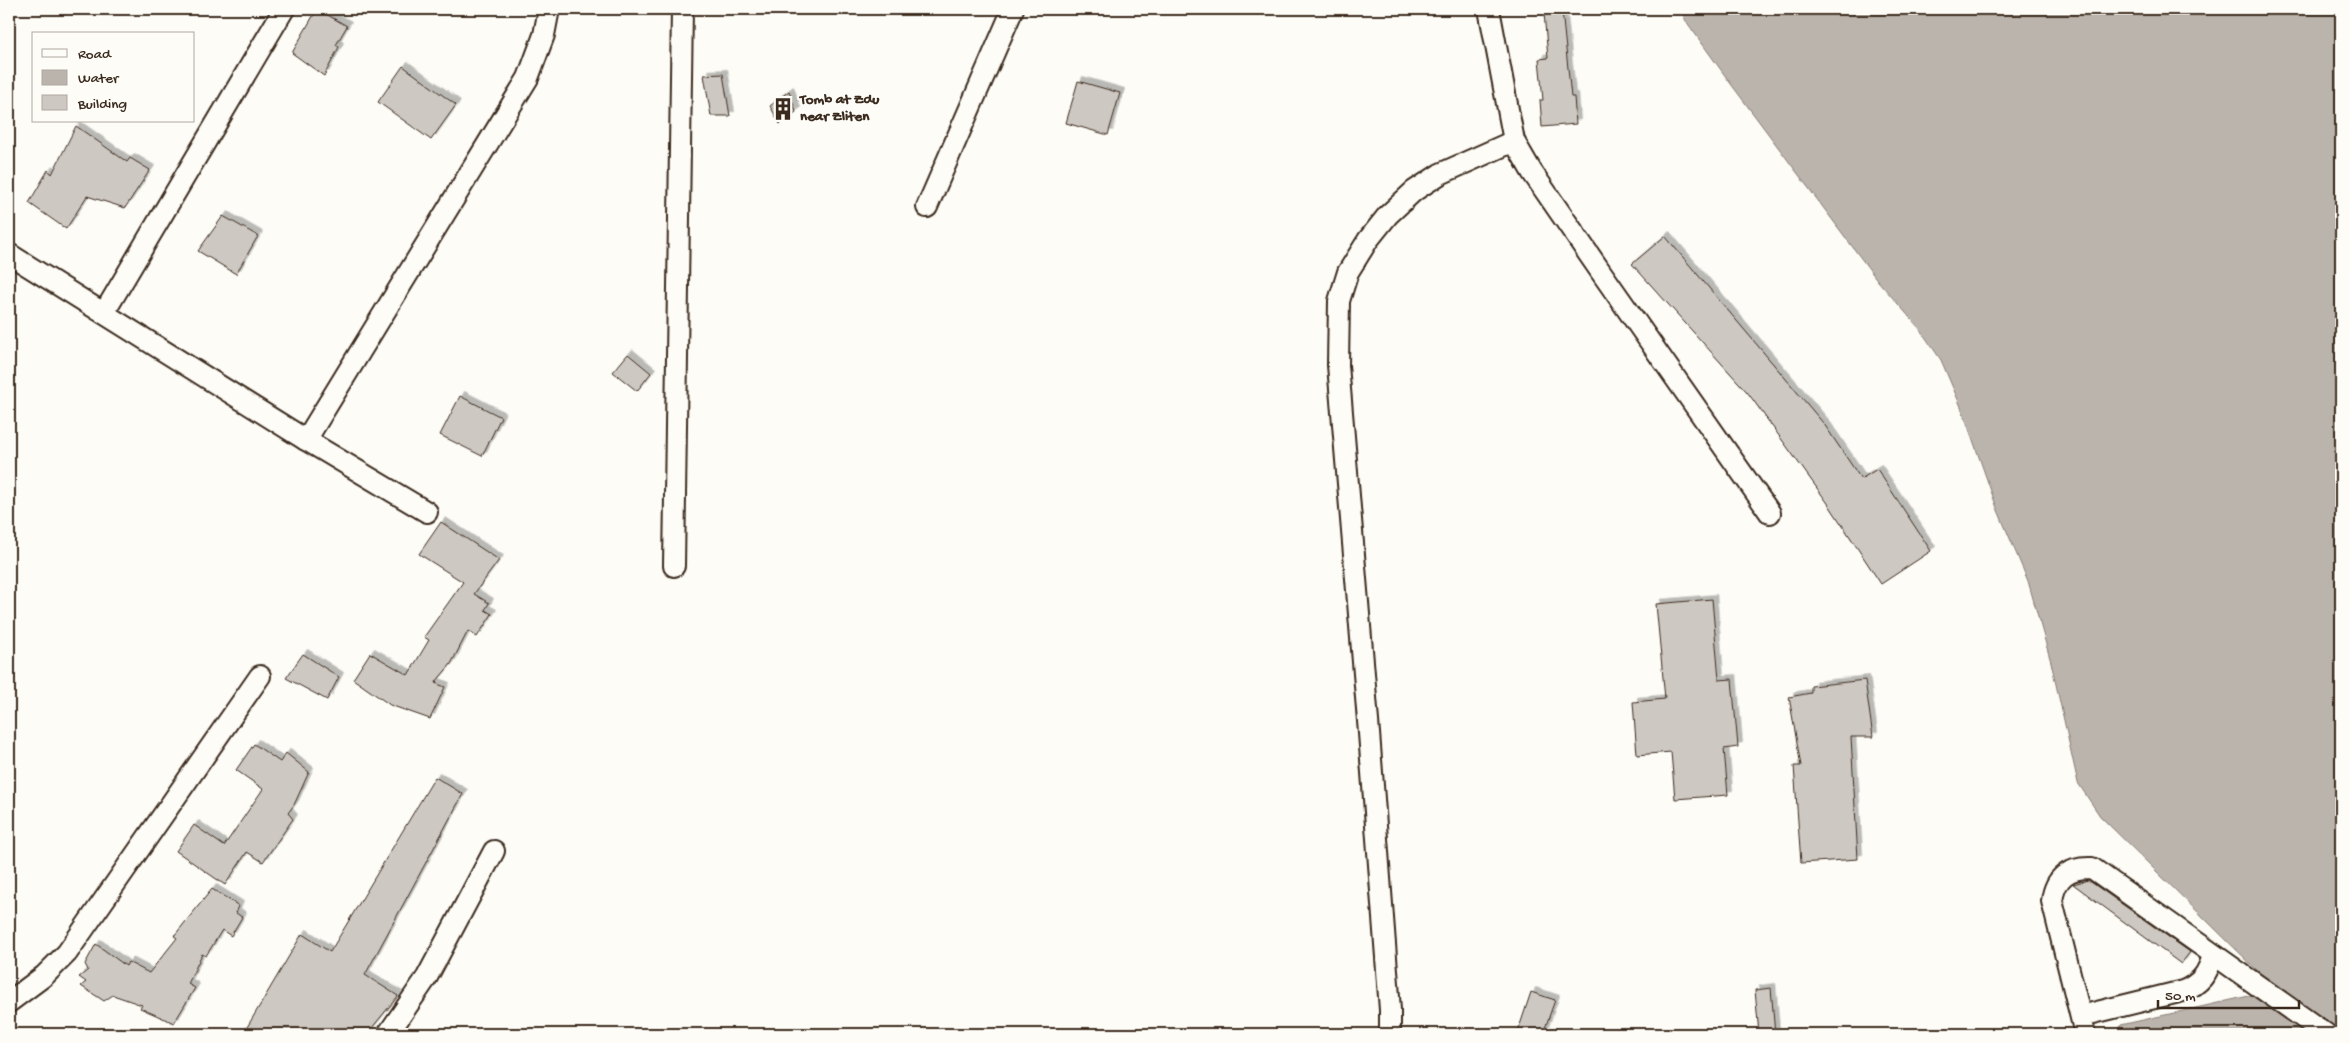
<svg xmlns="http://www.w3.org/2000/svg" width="2350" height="1043" viewBox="0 0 2350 1043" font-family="'Gochi Hand',sans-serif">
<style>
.water{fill:#bbb4ad;stroke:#887d74}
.building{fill:#cdc8c2;stroke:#3b2a1e;filter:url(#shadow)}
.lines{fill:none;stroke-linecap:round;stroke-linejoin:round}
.minor-casing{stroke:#3b2a1e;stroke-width:24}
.minor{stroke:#fdfcf7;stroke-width:20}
.labels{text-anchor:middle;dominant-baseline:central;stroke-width:4.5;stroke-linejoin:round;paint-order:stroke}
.poi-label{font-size:15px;font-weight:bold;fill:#3b2a1e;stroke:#fdfcf7;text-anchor:start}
</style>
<defs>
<filter id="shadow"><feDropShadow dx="4.5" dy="-4.5" stdDeviation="0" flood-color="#0004"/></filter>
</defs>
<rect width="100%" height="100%" fill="#fdfcf7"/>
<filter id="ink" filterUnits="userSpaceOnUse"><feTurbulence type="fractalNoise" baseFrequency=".02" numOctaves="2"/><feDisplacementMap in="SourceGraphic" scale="10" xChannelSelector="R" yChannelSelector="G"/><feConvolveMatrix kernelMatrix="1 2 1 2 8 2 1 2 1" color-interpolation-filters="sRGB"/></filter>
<g filter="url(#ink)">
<g class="water">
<polygon points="1680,9 2341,9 2341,1034 2261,974 2100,816 2078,783 2051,662 2028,581 1997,508 1962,409 1941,360 1919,328 1878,281 1731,84 1686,21"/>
<polygon points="2262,993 2316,1034 2117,1034 2121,1025"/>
</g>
<g class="building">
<polygon points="317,9 347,26 336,45 339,47 324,76 292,53"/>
<polygon points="1562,11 1571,97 1574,97 1576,124 1542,127 1540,100 1543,100 1539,59 1548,58 1544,13"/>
<polygon points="403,66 456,105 431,140 378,102"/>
<polygon points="723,74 730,116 711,116 704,75"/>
<polygon points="1078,81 1120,93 1108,135 1066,123"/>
<polygon points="789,91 796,112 780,124 770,106"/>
<polygon points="76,126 127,162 130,158 150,170 125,208 87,196 66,229 29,203 48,170 52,174"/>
<polygon points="223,216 258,236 236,274 198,251"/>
<polygon points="1665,236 1824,424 1861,479 1877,469 1931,551 1881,584 1827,502 1748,393 1632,264"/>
<polygon points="628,354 651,373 637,391 613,372"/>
<polygon points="460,396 501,417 482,456 440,435"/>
<polygon points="441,522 499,560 474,594 489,603 485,610 492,614 477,637 468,631 451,664 435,683 445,687 430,719 390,705 353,679 370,653 408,675 429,640 424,637 463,582 419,554"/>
<polygon points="1712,599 1719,680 1732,679 1738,747 1724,749 1728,795 1675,799 1671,752 1637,755 1633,702 1665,699 1656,604"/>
<polygon points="303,654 339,677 327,700 286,678"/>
<polygon points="1865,680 1873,737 1851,737 1858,859 1801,863 1794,766 1801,766 1789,697 1811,693 1811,686"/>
<polygon points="254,744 280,762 286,753 309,772 294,805 288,813 293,819 263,862 247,852 225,885 176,851 194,825 224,846 263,789 236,770"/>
<polygon points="435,777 463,794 365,975 398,996 367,1034 243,1034 302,934 330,952"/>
<polygon points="2088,880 2190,952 2181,964 2073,884"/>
<polygon points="212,889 239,906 236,913 242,917 231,936 222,930 206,956 202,954 188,984 195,988 174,1023 140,1008 142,1005 113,995 104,1001 81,986 86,982 79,977 88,970 85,964 96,944 126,966 128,962 149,973 177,938 174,936"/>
<polygon points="1771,988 1775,1034 1759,1034 1755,990"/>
<polygon points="1531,992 1555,1000 1543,1034 1517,1034"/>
</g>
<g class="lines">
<defs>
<g id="minor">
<polyline points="1489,9 1514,141 1532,172 1601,272 1770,513"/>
<polyline points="927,207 1013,9"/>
<polyline points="9,254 306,440 427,512"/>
<polyline points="104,313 284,9"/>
<polyline points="306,440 528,78 544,35 549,9"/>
<polyline points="674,566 682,9"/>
<polyline points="9,1002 44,976 67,953 260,676"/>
<path d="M 2081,1016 L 2183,991 C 2200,984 2208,974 2213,955"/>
<polyline points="388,1034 427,977 494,851"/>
<polyline points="1390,1034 1390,1010 1369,733 1338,365 1339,301 1348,272 1368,240 1388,215 1414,191 1440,174 1514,141"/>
<path d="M 2085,1034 L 2052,901 C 2055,877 2069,867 2092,868 L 2326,1034"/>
</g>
</defs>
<use href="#minor" class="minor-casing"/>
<use href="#minor" class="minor"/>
</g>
</g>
<defs>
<symbol id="building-bare" viewBox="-9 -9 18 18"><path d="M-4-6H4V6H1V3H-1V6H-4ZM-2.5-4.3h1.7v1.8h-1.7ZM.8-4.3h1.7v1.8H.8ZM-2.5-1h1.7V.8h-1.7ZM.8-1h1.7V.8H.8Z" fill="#3b2a1e" stroke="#fdfcf7" stroke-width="2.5" paint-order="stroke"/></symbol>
</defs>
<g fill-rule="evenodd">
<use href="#building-bare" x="767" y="93" width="32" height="32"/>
</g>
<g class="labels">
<g class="poi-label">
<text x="800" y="100">Tomb at Zdu<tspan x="800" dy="17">near Zliten</tspan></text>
</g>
</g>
<rect width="2350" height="1043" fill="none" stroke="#fdfcf7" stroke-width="30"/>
<rect x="15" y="15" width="2320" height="1013" fill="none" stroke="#3b2a1e" stroke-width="2" filter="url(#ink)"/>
<rect x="32" y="32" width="162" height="90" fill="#fdfcf7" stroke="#afa8a0"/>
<rect x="42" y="49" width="25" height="8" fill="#fdfcf7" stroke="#afa8a0"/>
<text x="78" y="58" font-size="15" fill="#3b2a1e">Road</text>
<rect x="42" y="70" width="25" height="15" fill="#bbb4ad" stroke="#afa8a0"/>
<text x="78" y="82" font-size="15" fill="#3b2a1e">Water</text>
<rect x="42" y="95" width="25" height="15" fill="#cdc8c2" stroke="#afa8a0"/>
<text x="78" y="108" font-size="15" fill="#3b2a1e">Building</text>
<path d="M2158 1000v8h141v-8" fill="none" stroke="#3b2a1e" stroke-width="2.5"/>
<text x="2165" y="1000" font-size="15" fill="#3b2a1e" stroke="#fdfcf7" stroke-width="4" paint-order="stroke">50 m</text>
</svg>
